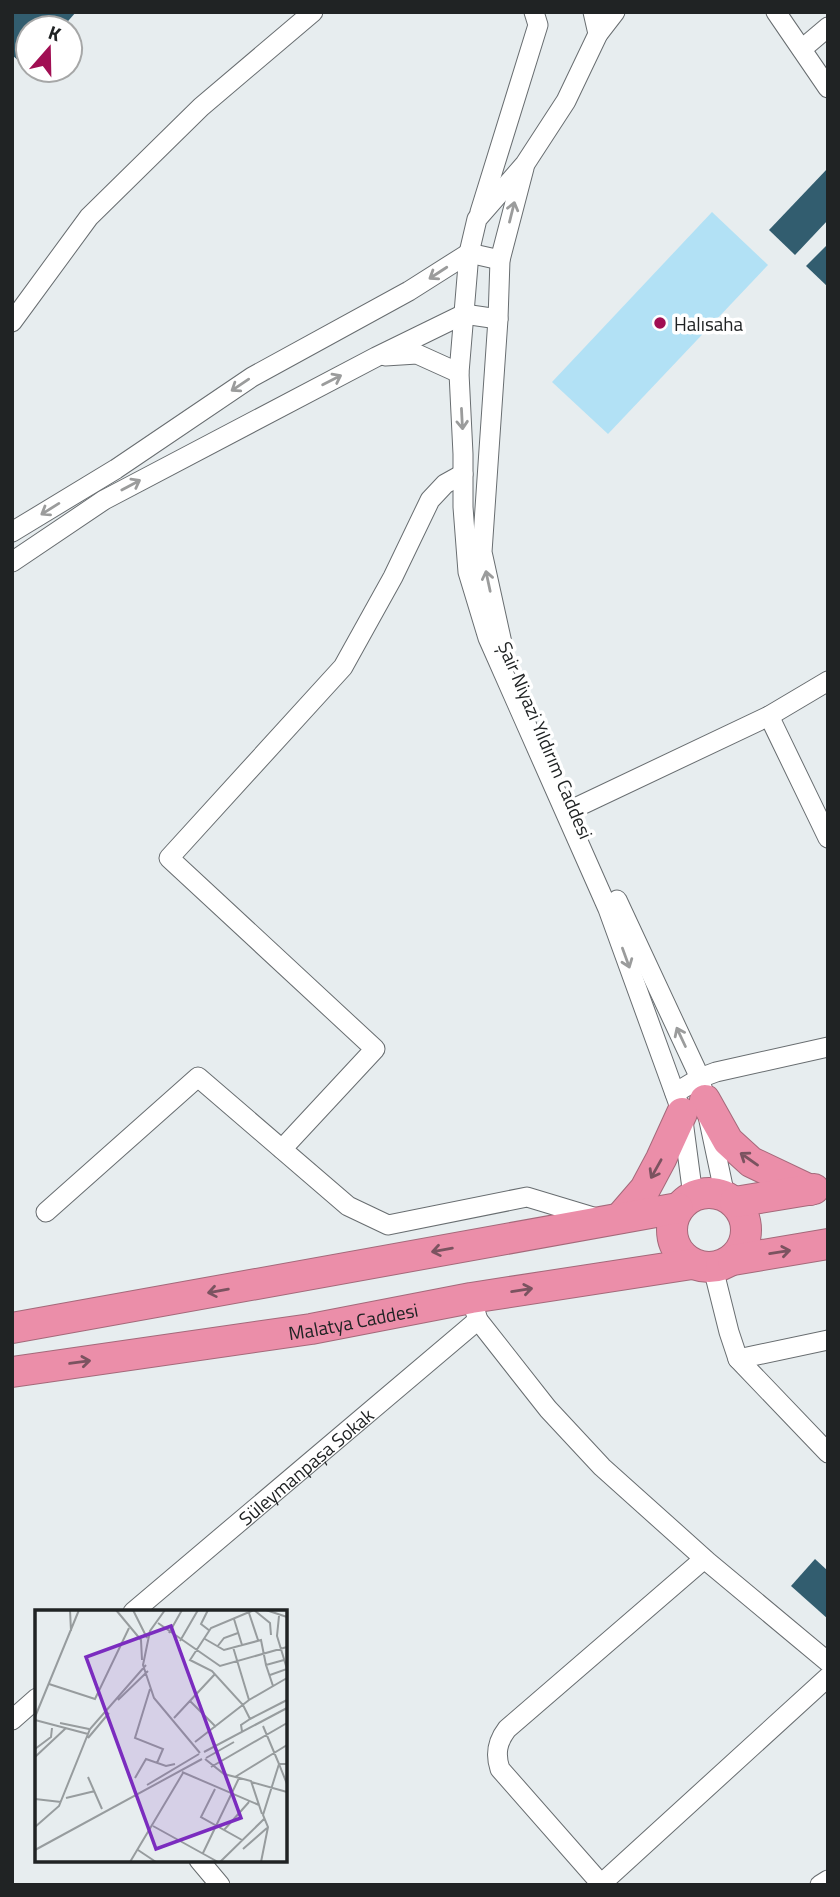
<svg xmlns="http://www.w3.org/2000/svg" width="840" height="1897" viewBox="0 0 840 1897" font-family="'Titillium Web',sans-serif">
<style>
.green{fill:#b2e1f5}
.building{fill:#325d6f}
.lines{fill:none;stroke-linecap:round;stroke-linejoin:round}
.minor-casing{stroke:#686d70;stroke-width:21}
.highway-casing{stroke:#a4697a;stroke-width:32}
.minor{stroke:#fff;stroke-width:19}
.highway{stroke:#eb8ea9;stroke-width:30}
.oneway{stroke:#9b9c9c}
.oneway2{stroke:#7b5360}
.poi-dot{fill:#a10f53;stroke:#fff;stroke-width:2.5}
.labels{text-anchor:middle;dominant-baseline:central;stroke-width:7;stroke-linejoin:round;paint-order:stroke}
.poi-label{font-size:19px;fill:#202324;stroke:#fff;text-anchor:start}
.street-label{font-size:19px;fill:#202324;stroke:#fff}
.inset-road{fill:none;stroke:#979c9e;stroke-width:2}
.view{fill:#7b2cbf;fill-opacity:0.15;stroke:#7b2cbf;stroke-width:3.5}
.inset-edge{fill:none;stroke:#202324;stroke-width:3.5}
</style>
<rect width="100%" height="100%" fill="#e7edef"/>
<polygon class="green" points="712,212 768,265 608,434 552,382"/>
<g class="building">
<polygon points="12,12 76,12 62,28 28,28 27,68 12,55"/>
<polygon points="828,168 828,220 795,255 769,230"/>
<polygon points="828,244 828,287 806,266"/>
<polygon points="815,1559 828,1571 828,1619 791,1586"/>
</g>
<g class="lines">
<defs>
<g id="minor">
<polyline points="593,12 598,34"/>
<polyline points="615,12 598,34 566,101 525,164 477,219 469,253 459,373 463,454 463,507 468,572 488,638 608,909 682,1113 693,1196"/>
<polyline points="776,12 828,88"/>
<polyline points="802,49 828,27"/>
<polyline points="480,212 538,25 534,12"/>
<polyline points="12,322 89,217 201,107 313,12"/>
<polyline points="385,356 417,354 459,373"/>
<polyline points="12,532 116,469 252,377 409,291 469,253 500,260"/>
<polyline points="12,562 104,500 376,357 464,314 498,319"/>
<polyline points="502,643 482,552 498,319 500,260 524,168"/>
<polyline points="769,716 828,838"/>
<polyline points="575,808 769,716 828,681"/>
<polyline points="617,900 700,1078 725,1196"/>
<polyline points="675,1093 700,1078 716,1072 828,1047"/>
<polyline points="282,1149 375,1049 169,858 343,667 393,577 430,500 445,484 463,474"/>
<polyline points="46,1212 198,1077 348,1206 388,1225 527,1197 600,1219"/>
<polyline points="713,1268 729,1332 738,1359 828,1453"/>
<polyline points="471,1298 478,1320 548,1409 602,1467 708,1562 828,1662"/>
<polyline points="738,1359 828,1340"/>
<path id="s1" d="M 133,1612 L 478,1320"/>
<polyline points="12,1720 37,1698"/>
<polyline points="199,1860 220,1885"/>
<polyline points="600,1885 828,1677"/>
<path d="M 602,1885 L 500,1769 C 495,1754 497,1742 507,1729 L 704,1559"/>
<polyline points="820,1885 828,1880"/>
</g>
<g id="highway">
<polyline points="705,1100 728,1141 751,1162 810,1190"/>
<circle cx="709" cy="1230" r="37"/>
<polyline points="735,1202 814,1189"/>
<polyline points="620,1218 645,1189 661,1159 682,1113"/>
<polyline points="733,1260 828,1244"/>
<polyline points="12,1328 678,1208"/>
<path id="s2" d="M 12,1372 L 311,1329 L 471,1298 L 692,1264"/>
</g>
</defs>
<use href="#minor" class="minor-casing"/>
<use href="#highway" class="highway-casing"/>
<use href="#minor" class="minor"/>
<use href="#highway" class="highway"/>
</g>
<defs><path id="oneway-shaft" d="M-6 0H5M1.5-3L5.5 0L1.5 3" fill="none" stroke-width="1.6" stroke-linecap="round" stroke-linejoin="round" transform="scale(1.75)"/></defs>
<g class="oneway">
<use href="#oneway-shaft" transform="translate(512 212) rotate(-76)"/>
<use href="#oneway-shaft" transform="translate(438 273) rotate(147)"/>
<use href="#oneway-shaft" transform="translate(332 380) rotate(-27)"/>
<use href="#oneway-shaft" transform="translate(240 385) rotate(146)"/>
<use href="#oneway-shaft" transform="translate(462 419) rotate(87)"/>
<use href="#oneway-shaft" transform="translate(131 485) rotate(-28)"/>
<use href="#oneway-shaft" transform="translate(50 509) rotate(148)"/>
<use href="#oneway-shaft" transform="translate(488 581) rotate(-102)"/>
<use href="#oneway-shaft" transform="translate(626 958) rotate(70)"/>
<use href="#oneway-shaft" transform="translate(681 1037) rotate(-115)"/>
</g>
<g class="oneway2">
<use href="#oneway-shaft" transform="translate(749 1159) rotate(-145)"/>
<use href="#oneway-shaft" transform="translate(656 1169) rotate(119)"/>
<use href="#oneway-shaft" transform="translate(442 1250) rotate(170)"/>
<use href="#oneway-shaft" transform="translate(780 1252) rotate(-9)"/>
<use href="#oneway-shaft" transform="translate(522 1290) rotate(-9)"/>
<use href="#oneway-shaft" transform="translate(218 1291) rotate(170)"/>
<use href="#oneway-shaft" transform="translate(80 1362) rotate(-8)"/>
</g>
<circle class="poi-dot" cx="660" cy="323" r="7"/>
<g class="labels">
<g class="poi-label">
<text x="674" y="323">Halısaha</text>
</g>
<g class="street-label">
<text transform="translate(546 740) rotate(67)">Şair Niyazi Yıldırım Caddesi</text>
<text stroke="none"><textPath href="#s2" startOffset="345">Malatya Caddesi</textPath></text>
<text stroke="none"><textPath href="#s1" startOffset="226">Süleymanpaşa Sokak</textPath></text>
</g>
</g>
<g transform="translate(35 1610)">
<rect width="252" height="252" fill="#e7edef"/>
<path class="inset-road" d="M 35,0 L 36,21M 81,0 L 106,30 L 107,50M 98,0 L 112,28M 130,0 L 115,21 L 108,55 L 119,88 L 165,143M 173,0 L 166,14 L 175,21M 219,0 L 235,13 L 236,25M 231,0 L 252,7M 214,3 L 223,30M 199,9 L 207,35M 123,13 L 185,56 L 252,37M 134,23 L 147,0M 170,29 L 189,40 L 226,30 L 231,55 L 249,50M 145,31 L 163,0M 182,37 L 189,28 L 203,23M 198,37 L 214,90M 231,55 L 238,76M 235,65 L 252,59 L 242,26 L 244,6M 14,74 L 60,89 L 94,18M 115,79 L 100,128 L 128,139 L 122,153M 83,90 L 113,61M 155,91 L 181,117M 0,107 L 44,0M 139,108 L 180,64M 215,109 L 252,90M 0,110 L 53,124M 25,113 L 54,119M 228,116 L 244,154 L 252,154M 207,121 L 206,115 L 215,109 L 208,95 L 177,61 L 155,50 L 176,18 L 219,0M 53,128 L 74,103M 160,132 L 214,90 L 252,68M 0,139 L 16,127 L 17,118M 169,142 L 252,98M 0,147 L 31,118M 171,148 L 199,132M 170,149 L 189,164 L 216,171 L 227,204M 244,154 L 252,174M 176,157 L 252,113M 147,162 L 224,195M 53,167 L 67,199M 200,167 L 252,135M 100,168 L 111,149 L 131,156 L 140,154M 216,172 L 252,182M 112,175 L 164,144M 180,179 L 166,207 L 207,230M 31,188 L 60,181M 0,189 L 26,192M 118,216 L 183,252M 0,217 L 24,196 L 55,119 L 111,55M 189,220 L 214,192M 208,239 L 232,218M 0,240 L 167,149M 103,240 L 121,252M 168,243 L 204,168M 95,252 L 148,163M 185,252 L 229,209M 226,252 L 233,217 L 228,205 L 244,154"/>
<path class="view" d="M 136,16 L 206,208 L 121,239 L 51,47 Z"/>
<rect width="252" height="252" class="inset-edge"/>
</g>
<rect width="840" height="1897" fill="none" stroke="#202324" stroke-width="28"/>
<g transform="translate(49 49) rotate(20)"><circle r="33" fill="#ffffff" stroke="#a6a7a7" stroke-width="2"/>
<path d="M0-5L12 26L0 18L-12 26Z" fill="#a10f53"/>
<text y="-10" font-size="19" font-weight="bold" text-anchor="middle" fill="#202324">K</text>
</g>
</svg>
